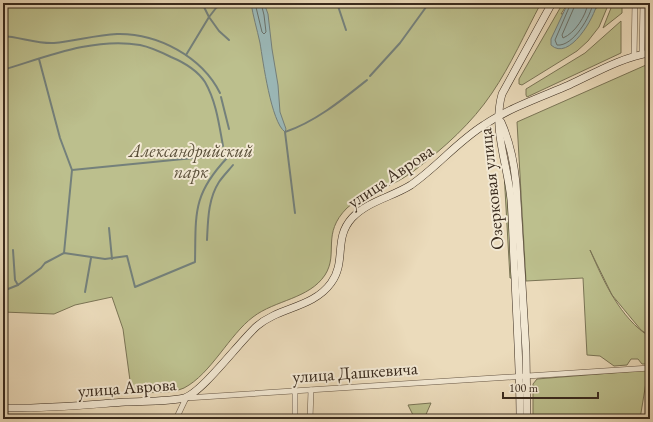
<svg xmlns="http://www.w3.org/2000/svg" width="653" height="422" viewBox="0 0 653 422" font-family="'EB Garamond',serif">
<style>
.green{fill:#bcbf8d;stroke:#7a7455}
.water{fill:#9bb9b9;stroke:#74807b}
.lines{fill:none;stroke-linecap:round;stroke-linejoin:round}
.shore{stroke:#6a726b;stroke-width:1}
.stream{stroke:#74807b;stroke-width:2}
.street-casing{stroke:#665644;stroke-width:6}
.secondary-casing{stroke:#392a1d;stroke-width:8}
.street{stroke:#f2e8d3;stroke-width:5}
.secondary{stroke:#f2e8d3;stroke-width:7}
.labels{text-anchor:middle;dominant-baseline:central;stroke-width:4;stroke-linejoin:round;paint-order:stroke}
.park-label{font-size:18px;font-style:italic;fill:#5a4f39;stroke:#f2e8d3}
.street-label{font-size:18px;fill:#392a1d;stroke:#f2e8d3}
</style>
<rect width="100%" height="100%" fill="#ebdbbb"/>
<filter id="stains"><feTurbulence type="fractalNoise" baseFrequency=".005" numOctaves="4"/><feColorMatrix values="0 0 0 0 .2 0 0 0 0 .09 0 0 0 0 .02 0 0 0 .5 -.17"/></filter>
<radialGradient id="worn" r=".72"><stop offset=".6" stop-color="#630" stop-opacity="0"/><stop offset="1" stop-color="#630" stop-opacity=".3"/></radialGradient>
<g class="green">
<path d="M 3,3 L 541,3 C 525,33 511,65 492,93 C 472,123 444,148 415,170 C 408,175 401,180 392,184 C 377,192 360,196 347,208 C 321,234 339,253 325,275 C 309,299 275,300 253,317 C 229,335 211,374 184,388 C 171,394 150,392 136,393 L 131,388 L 123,329 L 112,297 L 75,305 L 54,314 L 3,312 Z"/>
<polygon points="563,3 568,3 561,14 596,9 597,3 609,3 599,27 588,41 577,51 522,85 519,84 519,79"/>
<polygon points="613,3 622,3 622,13 603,28"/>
<polygon points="621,21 621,53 527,97 526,95 526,89 585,53"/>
<path d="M 646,65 L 650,67 L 650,336 L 641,330 L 612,295 L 590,250 C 604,282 620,318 650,337 L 650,364 L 642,364 L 638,359 L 631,359 L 627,365 L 614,366 L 600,356 L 587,355 L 583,278 L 526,281 L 517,122 Z"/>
<polygon points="504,172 506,172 512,278 510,278"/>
<polygon points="648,370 640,419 533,419 533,384 537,379"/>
<polygon points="431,403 424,419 415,419 408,405"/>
</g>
<g class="water">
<path d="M 251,3 L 264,3 L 268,14 L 272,49 L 278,85 L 280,112 L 286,129 L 285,132 C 271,122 263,61 260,43 C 257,29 253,16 251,3 Z"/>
<path d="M 568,3 L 597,3 C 595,17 569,62 551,45 L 551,39 Z"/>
</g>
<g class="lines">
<g class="shore">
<polyline points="255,3 262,32 264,34 266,32 264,15 261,3"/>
<path d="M 571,3 L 555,40 L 557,45 C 573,47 591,16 593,3"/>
<path d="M 576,3 L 562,35 L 563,38 C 575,33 586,16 588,3"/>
</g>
<g class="stream">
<polyline points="224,3 216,8 209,17 219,31 229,40"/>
<polyline points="337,3 346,30"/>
<path d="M 3,36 C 20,37 37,44 54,43 C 75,41 96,35 117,34 C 158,33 202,57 220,93"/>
<polyline points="186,55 209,17 202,3"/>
<polyline points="39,59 60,138 72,170 64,253"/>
<path d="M 3,70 C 46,57 94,37 140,45 C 150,47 161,52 171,57 C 183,62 197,70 205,82 C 216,101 219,124 223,146"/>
<polyline points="370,76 400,43 429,3"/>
<polyline points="221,97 229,129"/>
<path d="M 295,213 L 285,132 C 315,122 342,100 367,80"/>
<polyline points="109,228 112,259"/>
<path d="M 207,240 C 208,220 208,199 219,182 C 223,176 229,170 233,165"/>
<path d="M 13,250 L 15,280 L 18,285 L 41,268 L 45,263 L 64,253 L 105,259 L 127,256 L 135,287 L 195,262 C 196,214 192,195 227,158 L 224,155 L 72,170"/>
<polyline points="3,291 18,285"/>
<polyline points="85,292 91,258"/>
</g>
<defs>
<g id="street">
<polyline points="642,54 643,3"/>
<polyline points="634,57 635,3"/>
<polyline points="176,419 186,398 650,368"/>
<polyline points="295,419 295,391"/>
<polyline points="310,419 311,390"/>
</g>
<g id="secondary">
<path d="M 501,122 C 510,142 514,162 516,183 L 526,351 L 527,419"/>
<path d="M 3,408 C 44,409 84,405 125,402 C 143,401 167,402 184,398 C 202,393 240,341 257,326 C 279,307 313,308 331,283 C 347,261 333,239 352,218 C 368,201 392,197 411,185 C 437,167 457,142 484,125 C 509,108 541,97 569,85 C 595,73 622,57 650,53"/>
<path d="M 520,419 C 520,372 517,326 515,279 C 513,252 513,226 511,200 C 508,165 492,129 502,94 L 552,3"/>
</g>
</defs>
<use href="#street" class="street-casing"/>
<use href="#secondary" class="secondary-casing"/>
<use href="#street" class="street"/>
<use href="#secondary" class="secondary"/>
</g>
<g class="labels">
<g class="park-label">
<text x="191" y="150">Александрийский<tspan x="191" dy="21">парк</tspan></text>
</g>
<g class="street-label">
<text transform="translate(390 176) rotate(-34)">улица Аврова</text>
<text transform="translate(491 189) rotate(-96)">Озерковая улица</text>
<text transform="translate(355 372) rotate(-4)">улица Дашкевича</text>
<text transform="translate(127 387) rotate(-4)">улица Аврова</text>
</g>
</g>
<rect width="653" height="422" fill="none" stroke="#ebdbbb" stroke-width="16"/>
<rect x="4" y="4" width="645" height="414" fill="none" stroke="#392a1d" stroke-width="2"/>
<rect x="8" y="8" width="637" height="406" fill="none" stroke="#392a1d"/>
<path d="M503 392v6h95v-6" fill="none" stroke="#392a1d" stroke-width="2"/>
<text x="509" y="392" font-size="12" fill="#392a1d" stroke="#f2e8d3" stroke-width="3" paint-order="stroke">100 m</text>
<rect width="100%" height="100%" filter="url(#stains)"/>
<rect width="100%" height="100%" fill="url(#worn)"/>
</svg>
